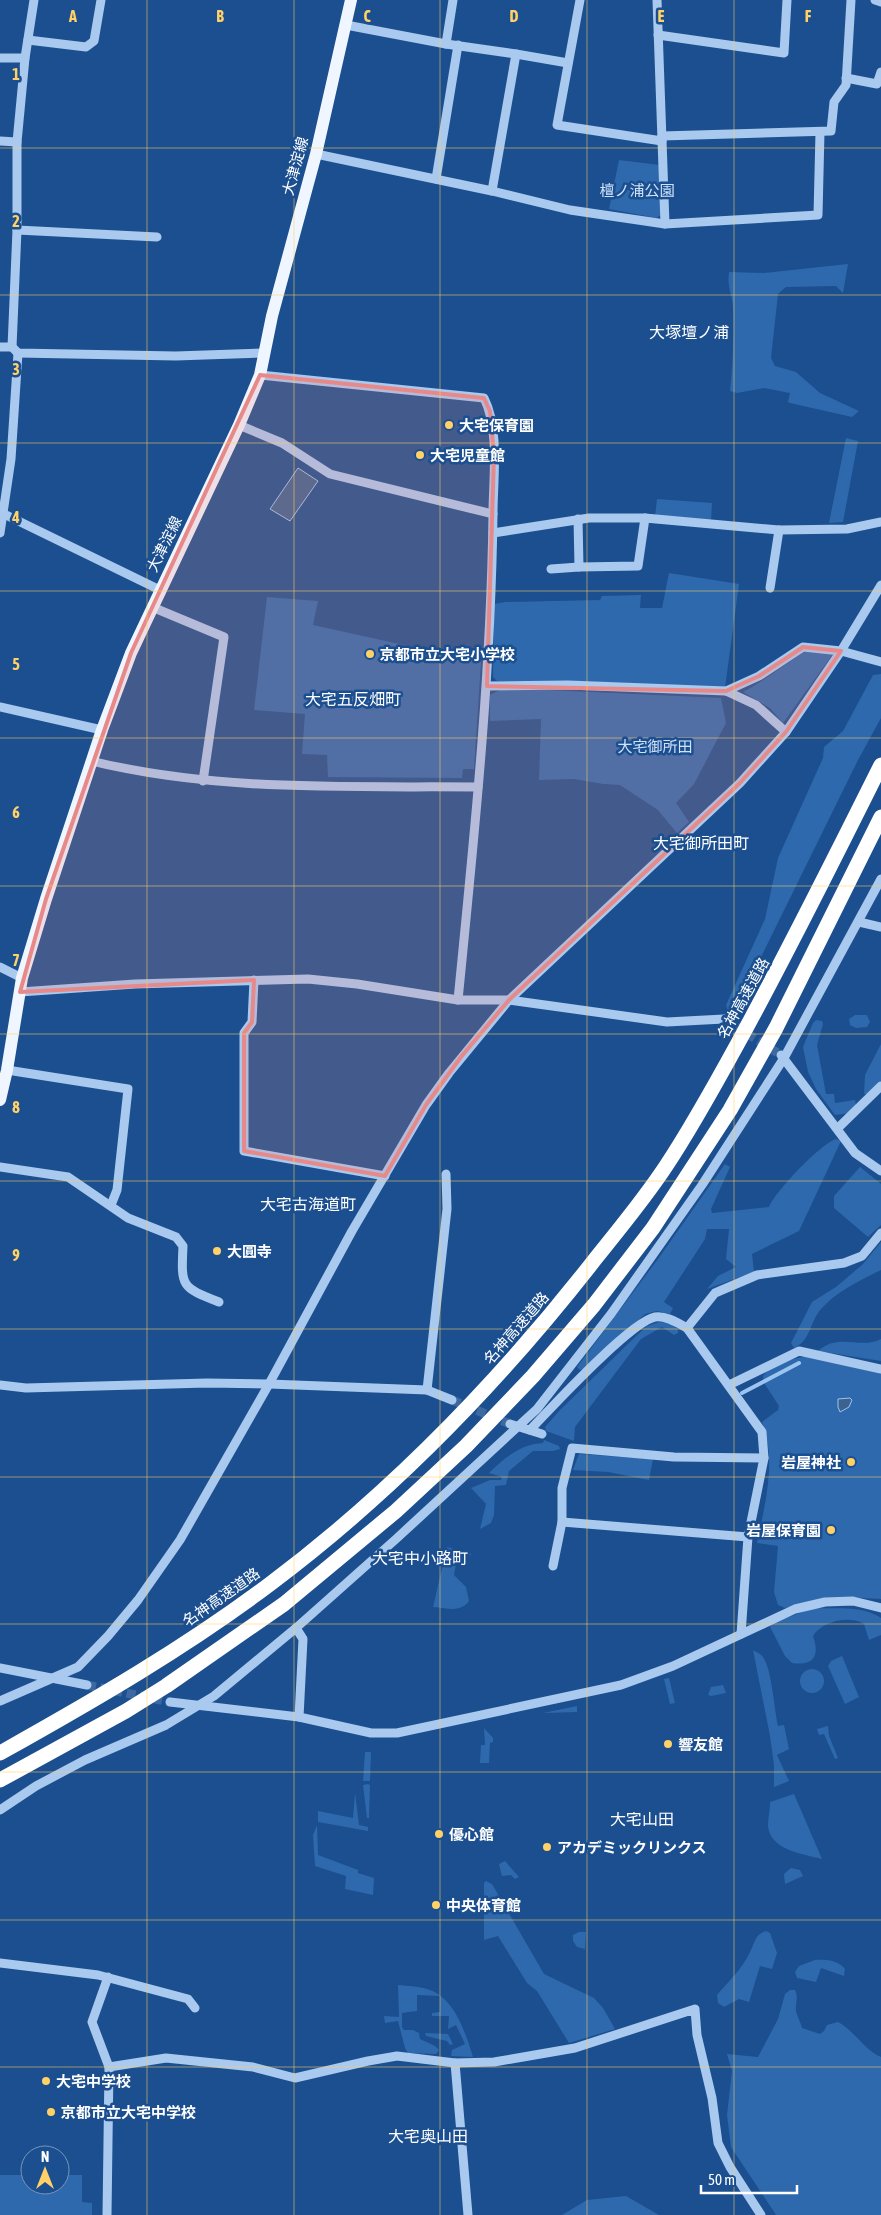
<svg xmlns="http://www.w3.org/2000/svg" width="881" height="2215" viewBox="0 0 881 2215" font-family="'Asap Condensed','Noto Sans JP',sans-serif">
<style>
.green{fill:#2e69ad}
.water{fill:#3c6290;stroke:#9cc4f0}
.lines{fill:none;stroke-linecap:round;stroke-linejoin:round}
.stream{stroke:#9cc4f0;stroke-width:4}
.minor-tunnel{stroke:#3d69a0;stroke-width:9;stroke-dasharray:9 4.5;stroke-linecap:butt}
.minor{stroke:#a9c9ee;stroke-width:9}
.major{stroke:#f0f6ff;stroke-width:12}
.highway{stroke:#fff;stroke-width:15}
.marked{fill:#e88989;fill-opacity:0.2;stroke:#e88989;stroke-width:4;stroke-linejoin:round}
.grid{fill:none;stroke:#ffd166;stroke-width:1;stroke-opacity:0.55}
.poi-dot{fill:#ffd166;stroke:#1b4f8f;stroke-width:2}
.labels{text-anchor:middle;dominant-baseline:central;stroke-width:5;stroke-linejoin:round;paint-order:stroke}
.street-label{font-size:15px;fill:#fff;stroke:#1b4f8f}
.park-label{font-size:15px;fill:#cfe3fa;stroke:#1b4f8f}
.poi-label{font-size:15px;font-weight:bold;fill:#fff;stroke:#1b4f8f;text-anchor:start}
.neighbourhood-label{font-size:16px;fill:#fff;stroke:#1b4f8f}
.grid-label{font-size:16px;text-anchor:middle;font-weight:bold;fill:#ffd166;stroke:#1b4f8f;stroke-width:5;stroke-linejoin:round;paint-order:stroke}
</style>
<rect width="100%" height="100%" fill="#1b4f8f"/>
<g class="green">
<polygon points="619,160 660,165 661,215 656,218 609,209"/>
<path d="M 848,264 L 843,293 L 836,286 L 786,287 L 778,294 L 771,358 L 775,366 L 796,372 L 820,393 L 859,411 L 852,417 L 790,403 L 788,402 L 790,393 L 764,388 L 737,393 L 730,391 C 733,364 734,335 733,307 C 732,293 727,289 729,272 L 764,273 Z"/>
<polygon points="846,438 858,441 843,522 829,523"/>
<polygon points="657,499 712,503 711,520 655,516"/>
<polygon points="669,573 739,584 725,688 597,682 497,681 493,677 494,604 505,602 600,600 602,596 641,595 640,608 662,608"/>
<polygon points="267,597 318,601 313,625 481,662 474,769 463,769 462,778 328,777 327,755 302,754 305,714 254,710"/>
<path d="M 807,650 L 833,654 L 783,723 L 770,708 L 743,692 C 766,680 785,664 807,650 Z"/>
<polygon points="881,674 881,718 858,760 735,1010 728,1011 726,1005 765,919 778,858 823,758 824,747 843,731 873,675"/>
<polygon points="500,690 547,690 721,698 726,723 694,784 676,803 689,822 677,833 658,810 620,785 603,784 574,779 539,780 541,719 490,721 490,695"/>
<polygon points="855,1015 867,1015 870,1022 867,1027 856,1028 850,1025 849,1019"/>
<polygon points="816,1020 822,1021 823,1024 817,1045 826,1094 834,1094 835,1103 855,1100 856,1105 850,1113 835,1115 816,1089 808,1072 803,1047 813,1023"/>
<polygon points="881,1044 881,1083 869,1094 864,1094 865,1075"/>
<path d="M 836,1139 L 841,1141 L 799,1231 L 752,1254 L 754,1272 L 707,1289 L 718,1276 L 736,1267 L 726,1259 L 729,1229 L 707,1229 L 705,1239 L 664,1302 L 673,1308 L 670,1314 L 657,1311 L 645,1314 L 585,1369 L 580,1370 L 577,1367 L 658,1259 L 725,1164 L 730,1167 L 711,1209 L 712,1213 L 769,1207 C 775,1192 820,1144 836,1139 Z"/>
<polygon points="860,1167 881,1184 881,1225 868,1237 834,1208 834,1196"/>
<path d="M 881,1242 L 881,1270 C 861,1280 837,1291 822,1308 C 810,1320 811,1341 794,1348 L 791,1343 L 812,1302 L 836,1287 L 863,1264 Z"/>
<path d="M 659,1322 C 667,1322 672,1325 678,1329 L 678,1333 L 674,1335 L 662,1327 L 641,1339 L 575,1427 L 574,1441 L 546,1431 L 545,1427 L 560,1410 L 632,1340 L 647,1326 Z"/>
<path d="M 881,1339 L 881,1361 L 818,1351 C 839,1332 860,1350 881,1339 Z"/>
<path d="M 810,1356 L 881,1373 L 881,1599 L 843,1597 L 785,1608 L 778,1605 L 774,1592 L 778,1546 L 757,1543 C 765,1505 777,1459 762,1422 L 778,1410 L 779,1406 L 764,1383 L 763,1376 C 773,1363 794,1358 810,1356 Z"/>
<path d="M 544,1440 L 559,1446 L 560,1449 L 553,1451 L 533,1451 L 509,1471 L 506,1485 L 495,1486 L 494,1515 L 491,1523 L 480,1529 L 486,1504 L 471,1488 L 490,1480 L 501,1480 L 502,1477 L 489,1473 C 504,1458 521,1444 543,1443 Z"/>
<polygon points="579,1454 653,1459 649,1480 608,1472 573,1470"/>
<path d="M 447,1547 L 472,1554 L 456,1564 L 454,1575 L 466,1587 L 469,1601 C 461,1613 446,1608 433,1607 Z"/>
<path d="M 814,1608 C 835,1609 863,1605 881,1618 L 881,1635 L 869,1640 L 864,1624 C 850,1615 822,1621 813,1636 C 820,1656 814,1666 792,1663 L 785,1656 L 770,1627 L 772,1623 Z"/>
<path d="M 753,1650 C 756,1652 760,1653 763,1657 C 772,1670 774,1708 778,1726 L 784,1725 L 789,1749 L 777,1755 L 789,1781 L 774,1787 L 774,1765 L 770,1736 Z"/>
<polygon points="842,1656 859,1697 845,1704 828,1666 831,1661"/>
<circle cx="812" cy="1681" r="12"/>
<polygon points="669,1678 675,1703 670,1704 664,1679"/>
<polygon points="723,1685 726,1693 711,1696 708,1695 711,1687"/>
<polygon points="577,1706 577,1712 543,1713"/>
<polygon points="828,1726 829,1736 838,1758 835,1759 824,1734 819,1735 817,1729"/>
<polygon points="484,1728 493,1738 493,1742 490,1743 489,1763 480,1763 481,1745 485,1745"/>
<polygon points="365,1752 371,1752 370,1781 363,1781"/>
<polygon points="368,1784 370,1785 369,1818 367,1818 363,1785"/>
<polygon points="355,1793 359,1825 368,1827 368,1831 318,1822 318,1811 353,1818"/>
<path d="M 794,1794 L 822,1859 C 803,1854 770,1850 768,1826 C 768,1818 770,1810 770,1802 Z"/>
<polygon points="317,1825 318,1855 358,1870 358,1873 374,1878 373,1895 345,1889 346,1876 315,1866 313,1835"/>
<polygon points="505,1861 519,1877 515,1879 511,1875 502,1876 499,1864"/>
<polygon points="791,1868 800,1870 803,1876 785,1884 784,1874"/>
<polygon points="486,1881 492,1884 544,1974 594,1998 603,2008 615,2029 569,2043 537,1991 527,1983 498,1936 484,1940 484,1883"/>
<path d="M 766,1931 L 770,1933 L 777,1953 L 772,1969 L 760,1966 L 749,2002 L 739,1999 L 724,2007 L 718,2003 L 717,1995 C 729,1981 742,1969 750,1952 C 755,1942 755,1934 766,1931 Z"/>
<polygon points="579,1932 586,1932 585,1949 577,1947 573,1941 573,1935"/>
<path d="M 815,1960 C 826,1959 838,1960 845,1969 L 844,1976 L 821,1968 L 816,1982 L 797,1978 L 795,1972 L 799,1966 Z"/>
<path d="M 398,1985 C 408,1986 420,1986 430,1990 C 455,1999 466,2034 473,2057 L 451,2056 L 452,2050 L 465,2044 L 456,2025 L 448,2029 L 449,2016 L 432,2016 L 432,2013 L 440,2012 L 440,1996 L 417,1995 L 417,2011 L 402,2013 L 402,2027 L 404,2030 L 413,2030 L 419,2033 L 420,2039 L 435,2046 L 439,2050 L 436,2054 L 408,2053 L 405,2048 L 398,2021 L 385,2023 L 384,2016 L 399,2017 Z"/>
<path d="M 790,1990 L 795,1990 C 799,1998 795,2003 796,2011 C 797,2016 801,2023 802,2028 L 820,2034 L 824,2031 L 827,2025 L 838,2022 C 855,2031 863,2049 881,2057 L 881,2215 L 776,2215 L 731,2147 L 727,2115 L 732,2071 L 727,2054 L 758,2057 L 778,2019 L 785,1994 Z"/>
<polygon points="425,2033 448,2034 453,2044 450,2045 447,2041 426,2036"/>
<polygon points="0,2175 30,2175 30,2185 60,2185 60,2175 82,2175 82,2202 92,2203 92,2215 0,2215"/>
<polygon points="626,2196 659,2215 562,2215 587,2200"/>
</g>
<g class="water">
<polygon points="298,468 318,481 290,521 270,509"/>
<polygon points="850,1398 852,1400 849,1407 840,1412 838,1407 838,1399"/>
</g>
<g class="lines">
<polyline class="stream" points="742,1393 799,1363"/>
<g class="minor-tunnel">
<polyline points="724,1019 781,1055"/>
<polyline points="452,1400 510,1424"/>
<polyline points="87,1685 170,1702"/>
</g>
<g class="minor">
<polyline points="580,0 557,125 662,141"/>
<polyline points="657,0 665,224"/>
<polyline points="875,0 881,2"/>
<polyline points="346,25 446,44 516,54 492,191"/>
<polyline points="658,35 784,53 787,0"/>
<polyline points="28,40 86,47 94,41 101,0"/>
<polyline points="446,44 453,0"/>
<polyline points="516,54 568,63"/>
<polyline points="0,58 25,58"/>
<polyline points="846,78 877,84 881,72"/>
<polyline points="662,136 831,131 834,102 846,85 851,0"/>
<polyline points="0,141 17,142"/>
<polyline points="316,154 492,191 570,210 665,224 818,215 820,132"/>
<polyline points="436,179 458,45"/>
<polyline points="17,230 157,237"/>
<polyline points="0,347 12,347 18,353 176,356 264,353"/>
<polyline points="12,347 17,230 17,142 25,58 34,0"/>
<path d="M 260,375 L 484,398 C 500,429 493,480 493,514 C 491,677 474,838 458,1000"/>
<polyline points="239,425 282,443 330,474 493,514"/>
<polyline points="4,514 160,590"/>
<polyline points="578,519 579,567 638,566 645,518"/>
<polyline points="0,533 11,459 18,353"/>
<polyline points="493,533 589,518 645,518 779,530 847,529 881,522"/>
<polyline points="551,569 579,567"/>
<polyline points="770,588 779,530"/>
<polyline points="152,607 224,637 203,781"/>
<polyline points="487,686 568,685 726,691 759,676 803,647 841,651 881,662"/>
<polyline points="726,691 756,705 786,732"/>
<polyline points="0,707 102,730"/>
<path d="M 91,761 C 218,792 348,786 478,787"/>
<polyline points="859,922 881,927"/>
<polyline points="0,967 22,978"/>
<polyline points="254,980 252,1022 244,1033 244,1151 385,1176"/>
<polyline points="20,992 135,984 308,979 357,984 458,1000 509,1000 667,1022 724,1019"/>
<polyline points="781,1055 855,1153 881,1171"/>
<polyline points="7,1070 128,1089 117,1190 111,1205"/>
<polyline points="838,1128 881,1086"/>
<path d="M 0,1167 L 68,1177 L 128,1218 L 176,1237 L 183,1246 C 181,1287 181,1287 219,1302"/>
<polyline points="687,1328 715,1293 757,1275 844,1263 862,1256 881,1233"/>
<polyline points="0,1385 26,1388 207,1383 269,1384 427,1390 452,1400"/>
<polyline points="729,1385 799,1351 881,1369"/>
<polyline points="427,1390 447,1209 446,1174"/>
<polyline points="510,1424 542,1434"/>
<path d="M 530,1430 C 551,1408 630,1322 655,1317 C 665,1315 678,1323 687,1328 L 762,1432 L 764,1458 L 748,1537 L 741,1634"/>
<polyline points="562,1522 748,1537"/>
<polyline points="553,1566 562,1522 562,1488 572,1448 674,1457 764,1458"/>
<polyline points="296,1628 303,1639 299,1717"/>
<polyline points="0,1668 87,1685"/>
<polyline points="0,1701 78,1667 108,1636 138,1600 180,1540 269,1384 352,1231 426,1105 449,1073 509,1000 740,783 786,732 841,651 881,585"/>
<polyline points="170,1702 299,1717 371,1733 397,1733 621,1685 673,1666 795,1609 825,1602 853,1601 881,1608"/>
<polyline points="0,1810 36,1786 85,1760 166,1725 214,1696 296,1628 396,1539 537,1409 611,1314 702,1185 784,1058 881,879"/>
<polyline points="0,1963 98,1975 188,1999 195,2008"/>
<polyline points="455,2063 468,2215"/>
<polyline points="109,2067 166,2058 253,2067 295,2078 368,2061 397,2056 455,2063 494,2062 575,2048 695,2009 697,2035 712,2098 718,2143 730,2167 761,2215"/>
<polyline points="107,2215 109,2067 92,2022 108,1977"/>
</g>
<polyline class="major" points="0,1100 7,1070 22,978 46,899 102,730 131,653 239,425 260,375 272,316 316,154 351,0"/>
<g class="highway">
<path d="M 0,1753 C 93,1701 185,1648 270,1584 C 394,1491 501,1380 596,1258 C 620,1228 645,1198 666,1166 C 692,1127 715,1085 738,1043 C 788,952 834,859 881,765"/>
<polyline points="0,1780 126,1711 166,1686 284,1604 396,1511 466,1446 533,1376 594,1305 653,1228 730,1110 776,1028 881,817"/>
</g>
</g>
<path class="marked" d="M 260,375 L 484,398 L 490,411 L 494,455 L 487,686 L 726,691 L 759,676 L 803,647 L 841,651 L 786,732 L 740,783 L 509,1000 L 461,1057 L 426,1105 L 385,1176 L 244,1151 L 244,1033 L 252,1022 L 254,980 L 20,992 L 46,899 L 131,653 Z"/>
<path class="grid" d="M 147,0 L 147,2215M 294,0 L 294,2215M 440,0 L 440,2215M 587,0 L 587,2215M 734,0 L 734,2215M 0,148 L 881,148M 0,295 L 881,295M 0,443 L 881,443M 0,591 L 881,591M 0,738 L 881,738M 0,886 L 881,886M 0,1034 L 881,1034M 0,1181 L 881,1181M 0,1329 L 881,1329M 0,1477 L 881,1477M 0,1624 L 881,1624M 0,1772 L 881,1772M 0,1920 L 881,1920M 0,2067 L 881,2067"/>
<g class="poi-dot">
<circle cx="449" cy="425" r="5"/>
<circle cx="420" cy="455" r="5"/>
<circle cx="370" cy="654" r="5"/>
<circle cx="217" cy="1251" r="5"/>
<circle cx="851" cy="1462" r="5"/>
<circle cx="831" cy="1530" r="5"/>
<circle cx="668" cy="1744" r="5"/>
<circle cx="439" cy="1834" r="5"/>
<circle cx="547" cy="1847" r="5"/>
<circle cx="436" cy="1905" r="5"/>
<circle cx="46" cy="2081" r="5"/>
<circle cx="51" cy="2112" r="5"/>
</g>
<g class="labels">
<g class="street-label">
<text transform="translate(295 166) rotate(-75)">大津淀線</text>
<text transform="translate(164 544) rotate(-64)">大津淀線</text>
<text transform="translate(743 998) rotate(-61)">名神高速道路</text>
<text transform="translate(516 1328) rotate(-49)">名神高速道路</text>
<text transform="translate(221 1597) rotate(-35)">名神高速道路</text>
</g>
<g class="park-label">
<text x="637" y="190">檀ノ浦公園</text>
<text x="655" y="746">大宅御所田</text>
</g>
<g class="poi-label">
<text x="459" y="425">大宅保育園</text>
<text x="430" y="455">大宅児童館</text>
<text x="380" y="654">京都市立大宅小学校</text>
<text x="227" y="1251">大圓寺</text>
<text x="841" y="1462" text-anchor="end">岩屋神社</text>
<text x="821" y="1530" text-anchor="end">岩屋保育園</text>
<text x="678" y="1744">響友館</text>
<text x="449" y="1834">優心館</text>
<text x="557" y="1847">アカデミックリンクス</text>
<text x="446" y="1905">中央体育館</text>
<text x="56" y="2081">大宅中学校</text>
<text x="61" y="2112">京都市立大宅中学校</text>
</g>
<g class="neighbourhood-label">
<text x="689" y="332">大塚壇ノ浦</text>
<text x="353" y="699">大宅五反畑町</text>
<text x="701" y="843">大宅御所田町</text>
<text x="308" y="1204">大宅古海道町</text>
<text x="420" y="1558">大宅中小路町</text>
<text x="642" y="1819">大宅山田</text>
<text x="428" y="2136">大宅奥山田</text>
</g>
</g>
<g class="grid-label">
<text x="73" y="22">A</text>
<text x="220" y="22">B</text>
<text x="367" y="22">C</text>
<text x="514" y="22">D</text>
<text x="661" y="22">E</text>
<text x="808" y="22">F</text>
<text x="16" y="80">1</text>
<text x="16" y="227">2</text>
<text x="16" y="375">3</text>
<text x="16" y="523">4</text>
<text x="16" y="670">5</text>
<text x="16" y="818">6</text>
<text x="16" y="966">7</text>
<text x="16" y="1113">8</text>
<text x="16" y="1261">9</text>
</g>
<g transform="translate(45 2170)"><circle r="24" fill="#1b4f8f" stroke="#7695bc"/>
<path d="M0-4L9 19L0 12L-9 19Z" fill="#ffd166"/>
<text y="-8" font-size="14" font-weight="bold" text-anchor="middle" fill="#ffffff">N</text>
</g>
<path d="M701 2185v8h96v-8" fill="none" stroke="#ffffff" stroke-width="2.5"/>
<text x="708" y="2185" font-size="15" fill="#ffffff" stroke="#1b4f8f" stroke-width="4" paint-order="stroke">50 m</text>
</svg>
